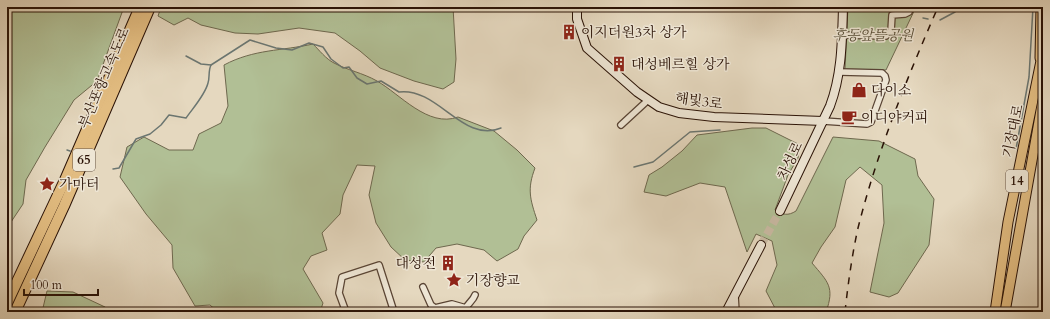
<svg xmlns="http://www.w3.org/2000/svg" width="1050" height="319" viewBox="0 0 1050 319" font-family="Cardo,'Noto Serif KR',serif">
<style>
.green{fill:#b1bf95;stroke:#6e684e}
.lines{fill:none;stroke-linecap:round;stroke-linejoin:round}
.stream{stroke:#6b7671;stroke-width:1.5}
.secondary-tunnel{stroke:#c9baa3;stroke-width:8;stroke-dasharray:8 4;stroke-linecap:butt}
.street-casing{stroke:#594434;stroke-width:8}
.secondary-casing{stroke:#2a1206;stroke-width:10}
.primary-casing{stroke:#2a1206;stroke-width:11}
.highway-casing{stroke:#2a1206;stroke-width:12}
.street{stroke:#eee6d5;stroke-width:5.5}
.secondary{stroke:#eee6d5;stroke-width:8}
.primary{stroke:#e2bc80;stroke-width:9}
.highway{stroke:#e2bc80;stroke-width:10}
.rail{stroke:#2a1206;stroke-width:1.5;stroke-dasharray:7 7;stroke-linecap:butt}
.labels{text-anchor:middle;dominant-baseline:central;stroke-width:3;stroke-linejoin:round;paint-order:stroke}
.shield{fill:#eee6d5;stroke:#655244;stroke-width:1}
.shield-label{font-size:13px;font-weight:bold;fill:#2a1206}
.poi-label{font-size:14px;fill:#2a1206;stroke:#eee6d5;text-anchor:start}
.park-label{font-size:14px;font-style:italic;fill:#594f38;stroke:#eee6d5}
.street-label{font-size:14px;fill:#2a1206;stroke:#eee6d5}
</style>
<rect width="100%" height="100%" fill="#e5d8bf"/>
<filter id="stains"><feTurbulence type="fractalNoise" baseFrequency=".005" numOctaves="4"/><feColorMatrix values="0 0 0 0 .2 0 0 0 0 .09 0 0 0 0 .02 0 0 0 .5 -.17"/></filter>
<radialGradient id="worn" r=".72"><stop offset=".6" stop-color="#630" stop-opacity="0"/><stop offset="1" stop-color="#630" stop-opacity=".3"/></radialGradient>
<g class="green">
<polygon points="7,7 124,7 97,81 74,100 45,147 26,180 23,204 7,228"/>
<polygon points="161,7 453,7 456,59 454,82 443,89 414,81 380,68 360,51 335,33 299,28 258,34 235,33 201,25 188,18 174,25 158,16"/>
<polygon points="848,7 916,7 886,70 845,69"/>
<path d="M 313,44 C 319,50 326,59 334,63 C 347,70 363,73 377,81 C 400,94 428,128 458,117 L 494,131 L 517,150 L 535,168 C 527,189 530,199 537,220 L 524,236 L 518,249 L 497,261 L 484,250 L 457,244 L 436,248 L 424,262 L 405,260 L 391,247 L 376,223 L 369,195 L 375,166 L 357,165 L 343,195 L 340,214 L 322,233 L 327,250 L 311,256 L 303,269 L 323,303 L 320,312 L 218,312 L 210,305 L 195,306 L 173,268 L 172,245 L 146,214 L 120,177 L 127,147 L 144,137 L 169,150 L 193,150 L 199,134 L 221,123 L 228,106 L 224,65 C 254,49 282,51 313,44 Z"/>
<path d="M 752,128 L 766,128 L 800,145 L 798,158 L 788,175 L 775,210 C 783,215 788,216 796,211 L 833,137 L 879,141 L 915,159 L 918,176 L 934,199 L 929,245 L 898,293 L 889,297 L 870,292 L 884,223 L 882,185 L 860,167 L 846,180 L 835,227 L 821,247 L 812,263 C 828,282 835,287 826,312 L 777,312 L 766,291 L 777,265 L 772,241 L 756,234 L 747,252 L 725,187 L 700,183 L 666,196 L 644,192 L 649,175 L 662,167 L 682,151 L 697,135 Z"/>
<polygon points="47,291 73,292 105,307 111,312 42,312"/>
</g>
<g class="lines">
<g class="stream">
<polyline points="923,18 928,19"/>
<polyline points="940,20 955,12 960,7"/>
<path d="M 186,56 L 201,64 L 211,65 L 250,40 L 276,48 L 292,50 L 309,43 L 323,47 L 331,59 L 343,68 L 349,67 L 357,78 L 367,84 L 381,81 L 399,92 C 438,87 463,144 501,128"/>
<polyline points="1016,149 1029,77 1033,7"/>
<polyline points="67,150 70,151"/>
<polyline points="634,167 653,162 690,132 720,130"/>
<path d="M 113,169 L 119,168 L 136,139 L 150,134 L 161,125 L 169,115 L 186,118 C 193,108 205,95 208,83 C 210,77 208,71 211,65"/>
</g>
<polyline class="secondary-tunnel" points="761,245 780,211"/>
<defs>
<g id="street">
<polyline points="842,35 886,36 891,31 892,15 905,14 909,12 910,7"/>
<polyline points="823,121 867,124 871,122 886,80 885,76 882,73 840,72"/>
<polyline points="621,125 647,101"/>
<polyline points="423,287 431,305 435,308 452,304 466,308"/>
<polyline points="735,296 736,312"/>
<path d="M 466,308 C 468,303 473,301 475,295"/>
<polyline points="346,312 339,293 342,277 379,265 394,312"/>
</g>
<g id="secondary">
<polyline points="577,7 577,19 587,48 637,92 659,107 679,113 714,117 823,121"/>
<path d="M 780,211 L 830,106 C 842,74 842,41 843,7"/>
<polyline points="726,312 761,245"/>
</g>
<g id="primary">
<polyline points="1040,58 1041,7"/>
<polyline points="995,312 1008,222 1043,51"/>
<polyline points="1005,312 1043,99"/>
</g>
<g id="highway">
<polyline points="7,303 65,180 140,7"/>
<polyline points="15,312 64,206 150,7"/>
</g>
</defs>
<use href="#street" class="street-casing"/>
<use href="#secondary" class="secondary-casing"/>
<use href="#primary" class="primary-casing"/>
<use href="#highway" class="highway-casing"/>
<use href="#street" class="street"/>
<use href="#secondary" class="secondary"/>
<use href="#primary" class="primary"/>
<use href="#highway" class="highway"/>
<path class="rail" d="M 845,312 C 848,284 852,255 858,228 C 877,152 907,78 938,7"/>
</g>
<defs>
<symbol id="building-bare" viewBox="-9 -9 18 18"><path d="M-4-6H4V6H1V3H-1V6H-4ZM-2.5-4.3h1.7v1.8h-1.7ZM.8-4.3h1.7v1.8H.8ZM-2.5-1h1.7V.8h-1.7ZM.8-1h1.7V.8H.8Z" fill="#8f2418" stroke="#eee6d5" stroke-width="2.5" paint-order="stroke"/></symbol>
<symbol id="shop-bare" viewBox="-9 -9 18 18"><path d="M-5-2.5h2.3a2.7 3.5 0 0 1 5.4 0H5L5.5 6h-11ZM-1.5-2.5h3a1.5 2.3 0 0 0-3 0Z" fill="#8f2418" stroke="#eee6d5" stroke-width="2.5" paint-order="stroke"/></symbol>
<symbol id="cafe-bare" viewBox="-9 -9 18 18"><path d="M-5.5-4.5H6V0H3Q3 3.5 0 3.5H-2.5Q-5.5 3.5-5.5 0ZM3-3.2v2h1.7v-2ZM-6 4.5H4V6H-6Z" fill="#8f2418" stroke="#eee6d5" stroke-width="2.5" paint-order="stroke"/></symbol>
<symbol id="sight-bare" viewBox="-9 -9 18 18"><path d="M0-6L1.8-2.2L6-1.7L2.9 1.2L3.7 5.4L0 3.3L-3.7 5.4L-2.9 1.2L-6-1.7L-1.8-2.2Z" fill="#8f2418" stroke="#eee6d5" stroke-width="2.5" paint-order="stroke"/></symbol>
</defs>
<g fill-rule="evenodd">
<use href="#building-bare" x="558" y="21" width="22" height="22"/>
<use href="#building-bare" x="608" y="53" width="22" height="22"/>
<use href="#shop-bare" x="848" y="79" width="22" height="22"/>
<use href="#cafe-bare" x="838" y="106" width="22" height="22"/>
<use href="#sight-bare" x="36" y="173" width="22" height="22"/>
<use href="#building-bare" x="437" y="252" width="22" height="22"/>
<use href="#sight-bare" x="443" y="269" width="22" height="22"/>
</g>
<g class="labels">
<g class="shield">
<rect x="73" y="149" width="22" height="22" rx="3"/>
<rect x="1006" y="170" width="22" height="22" rx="3"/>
</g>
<g class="shield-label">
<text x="84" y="160">65</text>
<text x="1017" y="181">14</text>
</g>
<g class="poi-label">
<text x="581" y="32">이지더원3차 상가</text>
<text x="631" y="64">대성베르힐 상가</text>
<text x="871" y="90">다이소</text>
<text x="861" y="117">이디야커피</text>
<text x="59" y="184">가마터</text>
<text x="436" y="263" text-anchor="end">대성전</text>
<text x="466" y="280">기장향교</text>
</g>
<g class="park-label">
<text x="873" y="35">후동앞뜰공원</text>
</g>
<g class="street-label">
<text transform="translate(104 78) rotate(-67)">부산포항고속도로</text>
<text transform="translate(699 101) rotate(8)">해빛3로</text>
<text transform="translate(1013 131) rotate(-78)">기장대로</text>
<text transform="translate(790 161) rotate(-65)">차성로</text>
</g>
</g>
<rect width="1050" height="319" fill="none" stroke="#e5d8bf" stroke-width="24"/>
<rect x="8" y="8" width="1034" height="303" fill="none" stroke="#2a1206" stroke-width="2"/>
<rect x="12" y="12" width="1026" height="295" fill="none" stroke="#2a1206"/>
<path d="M24 289v6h74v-6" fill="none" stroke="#2a1206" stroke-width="2"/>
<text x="30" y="289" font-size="12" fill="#2a1206" stroke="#eee6d5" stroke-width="3" paint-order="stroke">100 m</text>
<rect width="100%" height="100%" filter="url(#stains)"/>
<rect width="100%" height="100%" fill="url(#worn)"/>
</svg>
